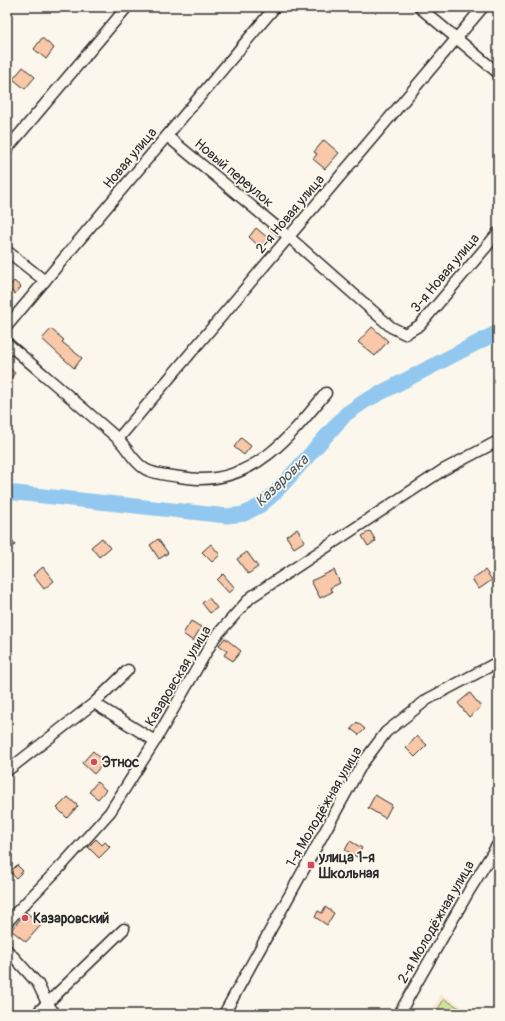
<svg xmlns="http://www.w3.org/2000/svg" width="505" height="1021" viewBox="0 0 505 1021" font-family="Pangolin,sans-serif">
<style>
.built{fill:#fae9d8}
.green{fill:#cde398;stroke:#7c8762}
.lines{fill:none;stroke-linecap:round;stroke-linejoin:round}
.river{stroke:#92c8f0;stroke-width:15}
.building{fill:#f8c8a8;stroke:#2b2b2b}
.minor-casing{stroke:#2b2b2b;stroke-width:13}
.minor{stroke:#fbf7ec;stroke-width:10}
.poi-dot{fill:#d1495b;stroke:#fbf7ec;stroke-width:1.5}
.labels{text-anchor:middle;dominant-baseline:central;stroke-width:3.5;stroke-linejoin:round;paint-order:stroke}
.street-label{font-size:14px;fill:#2b2b2b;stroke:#fbf7ec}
.poi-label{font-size:14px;font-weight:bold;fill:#2b2b2b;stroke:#fbf7ec;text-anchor:start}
.water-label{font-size:15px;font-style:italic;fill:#4a5a66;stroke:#fbf7ec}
</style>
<rect width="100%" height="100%" fill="#fbf7ec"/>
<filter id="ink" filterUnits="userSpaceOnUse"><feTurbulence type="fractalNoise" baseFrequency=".025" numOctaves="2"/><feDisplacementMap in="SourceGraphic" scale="8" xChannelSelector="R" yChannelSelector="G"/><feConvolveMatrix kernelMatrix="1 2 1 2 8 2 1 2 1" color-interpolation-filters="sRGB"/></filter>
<g filter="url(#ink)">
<polygon class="built" points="441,994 477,1014 429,1014"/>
<polygon class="green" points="444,999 470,1014 435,1014"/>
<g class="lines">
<polyline class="river" points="7,492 227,516 244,514 261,505 276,492 346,414 365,401 498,332"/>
</g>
<g class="building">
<polygon points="42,38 54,48 46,59 34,49"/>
<polygon points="23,67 35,77 25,89 13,79"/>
<polygon points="324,140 339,153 325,169 313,159 317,154 314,152"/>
<polygon points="256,228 268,238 260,247 249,237"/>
<polygon points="14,281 21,287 15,294 8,288"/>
<polygon points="372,327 388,341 375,356 358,342"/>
<polygon points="51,329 64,340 62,342 82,358 74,368 42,339"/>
<polygon points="7,366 15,373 7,383"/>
<polygon points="241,438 251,446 244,455 234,447"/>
<polygon points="297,529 305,541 294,548 286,536"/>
<polygon points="370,531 376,541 368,546 362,536"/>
<polygon points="7,534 15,545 7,550"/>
<polygon points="102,538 110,548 99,557 91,547"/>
<polygon points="158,539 168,553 159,559 150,545"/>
<polygon points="211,544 220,555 212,562 202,552"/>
<polygon points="247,552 258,567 248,574 237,559"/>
<polygon points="43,567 54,581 44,589 33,575"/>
<polygon points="334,570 340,583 330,588 332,592 320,598 311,581"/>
<polygon points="485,570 492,580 479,589 472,579"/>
<polygon points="223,574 235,588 229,593 217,580"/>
<polygon points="209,598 217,608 210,613 202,603"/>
<polygon points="191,621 201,627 193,641 183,634"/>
<polygon points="225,638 241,651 233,661 224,655 227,651 219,645"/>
<polygon points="470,693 481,707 469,717 458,703"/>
<polygon points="357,722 365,729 359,735 351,729"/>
<polygon points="417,736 427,745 415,757 406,748"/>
<polygon points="93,751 105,762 94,774 82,763"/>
<polygon points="97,782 106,790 98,799 89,792"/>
<polygon points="375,795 392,805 385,818 368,808"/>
<polygon points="68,797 78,806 67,818 57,808"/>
<polygon points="96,839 102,845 105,842 110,847 99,858 88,847"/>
<polygon points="350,841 362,848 357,857 345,850"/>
<polygon points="17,865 23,871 16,878 10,872"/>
<polygon points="325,907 334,913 327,925 315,917 318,911 322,913"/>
<polygon points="26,912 41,925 26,942 11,930"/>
</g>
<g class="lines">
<defs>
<g id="minor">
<polyline points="419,7 498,73"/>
<polyline points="167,136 289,237 391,327 405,334 420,325 498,233"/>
<polyline points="7,149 127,7"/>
<polyline points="7,251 45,281"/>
<polyline points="7,326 275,7"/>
<path d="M 7,343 C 44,375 81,406 117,438 C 127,447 133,462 145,469 C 155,475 169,475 180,477 C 187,478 194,479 201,479 C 258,479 293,433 326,393"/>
<polyline points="118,439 483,7"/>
<polyline points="94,703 155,741"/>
<polyline points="7,771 94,703 128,670"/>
<polyline points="7,922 65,862 110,812 155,741 215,637 251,597 443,470 498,441"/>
<polyline points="7,950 12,955 38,984 47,1003 55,1014"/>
<polyline points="36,1014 124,929"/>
<polyline points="224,1014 362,764 386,732 428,699 498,662"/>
<polyline points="399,1014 469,891 498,844"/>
</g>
</defs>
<use href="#minor" class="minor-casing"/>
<use href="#minor" class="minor"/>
</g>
</g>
<g class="poi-dot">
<circle cx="94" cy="762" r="4"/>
<rect x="307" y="861" width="8" height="8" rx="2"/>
<circle cx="25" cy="918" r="4"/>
</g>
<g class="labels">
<g class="street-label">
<text transform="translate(130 158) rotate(-50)">Новая улица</text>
<text transform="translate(234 173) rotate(40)">Новый переулок</text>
<text transform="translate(290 214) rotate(-50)">2-я Новая улица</text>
<text transform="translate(445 273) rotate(-50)">3-я Новая улица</text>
<text transform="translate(178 676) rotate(-59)">Казаровская улица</text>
<text transform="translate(324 807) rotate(-60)">1-я Молодёжная улица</text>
<text transform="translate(436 922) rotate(-60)">2-я Молодёжная улица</text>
</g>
<g class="poi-label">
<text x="102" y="762">Этнос</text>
<text x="319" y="857">улица 1-я<tspan x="319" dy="16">Школьная</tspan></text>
<text x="33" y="918">Казаровский</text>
</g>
<g class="water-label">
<text transform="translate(282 481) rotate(-44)">Казаровка</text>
</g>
</g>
<rect width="505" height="1021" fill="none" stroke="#fbf7ec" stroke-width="24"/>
<rect x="12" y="12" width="481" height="997" fill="none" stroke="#2b2b2b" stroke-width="1.5" filter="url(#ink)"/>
</svg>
